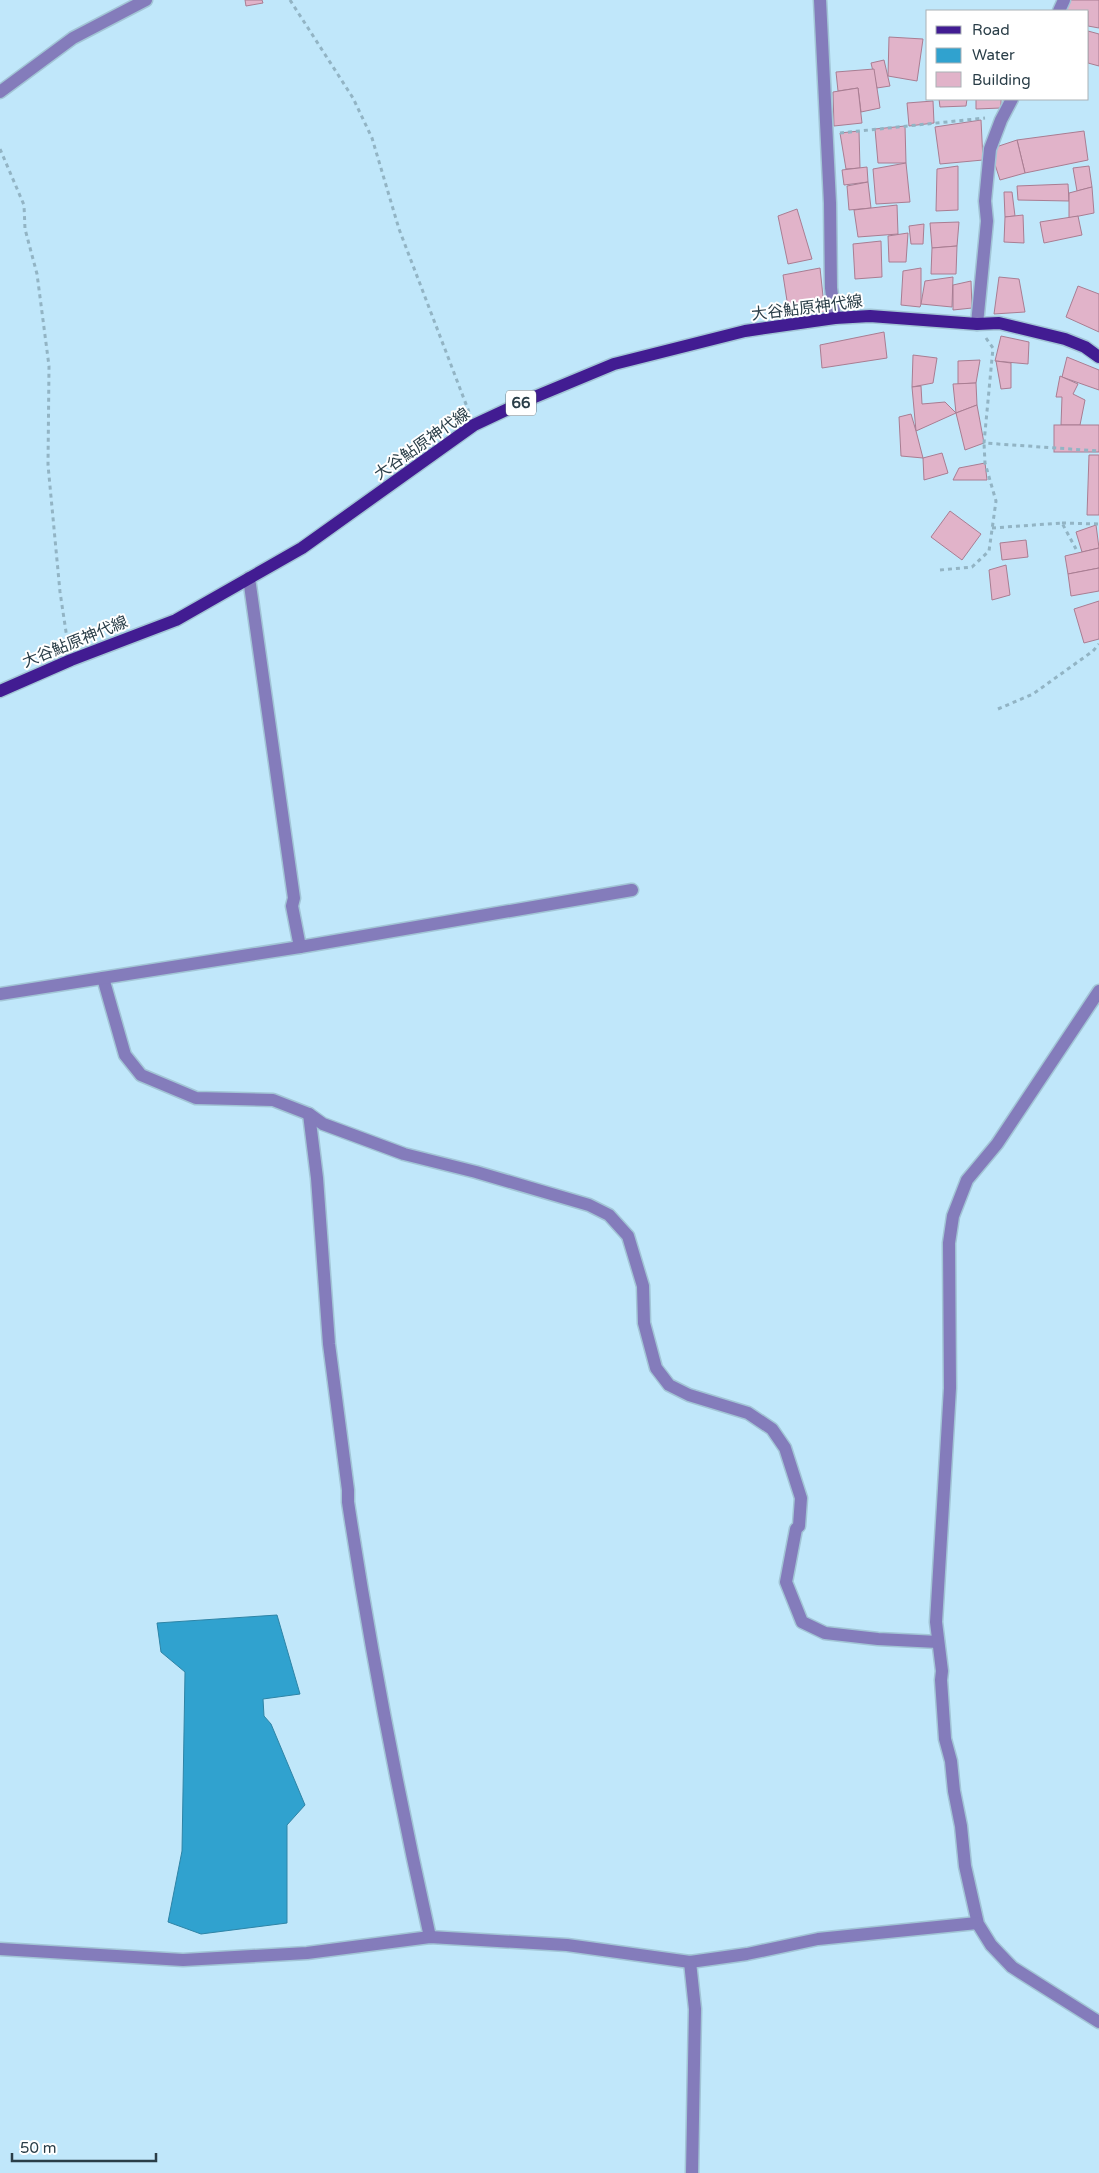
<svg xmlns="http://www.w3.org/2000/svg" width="1099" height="2173" viewBox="0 0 1099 2173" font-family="'Varela Round','Noto Sans JP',sans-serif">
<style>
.water{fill:#30a2cf;stroke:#2e84a6}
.building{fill:#e1b3c9;stroke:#a97d92}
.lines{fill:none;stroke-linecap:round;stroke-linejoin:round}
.minor-casing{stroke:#a2c5d6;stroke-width:15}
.major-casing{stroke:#a2c5d6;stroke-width:15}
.path{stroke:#92b4c4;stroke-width:3;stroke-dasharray:4 4;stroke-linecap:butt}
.minor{stroke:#847cbb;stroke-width:12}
.major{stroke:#421c92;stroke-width:12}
.labels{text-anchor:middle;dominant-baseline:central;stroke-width:4;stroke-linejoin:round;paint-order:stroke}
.shield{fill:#fff;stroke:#6a787f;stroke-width:1}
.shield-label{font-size:15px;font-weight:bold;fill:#2a3e48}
.street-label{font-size:16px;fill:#2a3e48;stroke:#fff}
</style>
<rect width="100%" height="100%" fill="#c0e7fa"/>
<polygon class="water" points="277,1615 300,1694 263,1699 264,1716 271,1724 305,1805 287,1825 287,1923 201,1934 168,1922 182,1851 185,1672 161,1652 157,1623"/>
<g class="building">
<polygon points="245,0 262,0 263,3 246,6"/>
<polygon points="1059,0 1099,0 1099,28 1088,26 1088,11 1057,11"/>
<polygon points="1088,31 1099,34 1099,66 1088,63"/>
<polygon points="889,37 923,39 917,81 888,76"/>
<polygon points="884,60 890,86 877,88 871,63"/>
<polygon points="874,69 880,108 861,112 858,88 838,91 836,72"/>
<polygon points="858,88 862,123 834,126 833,92"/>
<polygon points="939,99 967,99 966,106 940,107"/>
<polygon points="976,99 1001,99 1001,108 976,109"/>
<polygon points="933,101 934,123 909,126 907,103"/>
<polygon points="981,120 983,160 940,164 935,127"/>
<polygon points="905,126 906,163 878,163 875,129"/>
<polygon points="859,131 860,168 846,169 840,133"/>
<polygon points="1084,131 1088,160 1025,173 1017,140"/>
<polygon points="1017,140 1025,173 1000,180 990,149"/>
<polygon points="906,163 910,202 876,204 873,169"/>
<polygon points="958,166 958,210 936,211 937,169"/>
<polygon points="1089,166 1092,187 1077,191 1073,168"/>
<polygon points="867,167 868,182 844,185 842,170"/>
<polygon points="868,182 871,208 849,210 847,186"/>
<polygon points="1068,184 1069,201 1018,200 1017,186"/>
<polygon points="1092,187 1094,213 1069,218 1069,193"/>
<polygon points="1004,192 1012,192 1015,216 1005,217"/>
<polygon points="897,205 898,234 858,237 854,210"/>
<polygon points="797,209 812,259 788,264 778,216"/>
<polygon points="1023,215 1024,243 1004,242 1005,217"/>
<polygon points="1078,216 1082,235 1044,243 1040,222"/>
<polygon points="959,222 957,246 932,248 930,223"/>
<polygon points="924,224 923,244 911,244 909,226"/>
<polygon points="908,233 906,262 889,262 888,236"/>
<polygon points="881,241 882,277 855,279 853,244"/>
<polygon points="957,246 956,274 931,274 932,248"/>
<polygon points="820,268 825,315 790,320 783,275"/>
<polygon points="921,268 921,304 920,307 901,305 903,271"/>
<polygon points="953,277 952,307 921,304 925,281"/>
<polygon points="999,277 1019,279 1025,312 994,314"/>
<polygon points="971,281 972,308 953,310 953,285"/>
<polygon points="1078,286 1099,294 1099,332 1066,317"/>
<polygon points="884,332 887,358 822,368 820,345"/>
<polygon points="1001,336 1029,342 1028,364 995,361"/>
<polygon points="913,355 937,358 933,383 912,387"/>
<polygon points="1067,357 1099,370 1099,390 1062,377"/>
<polygon points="980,360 976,383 958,384 958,361"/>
<polygon points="996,361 1011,363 1011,388 1001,389"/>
<polygon points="1060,376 1078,384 1073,394 1085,400 1080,425 1061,425 1062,397 1056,397"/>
<polygon points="976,383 977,405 956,413 953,384"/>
<polygon points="921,386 922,404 945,402 956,413 916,431 912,387"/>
<polygon points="977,405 984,443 965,450 956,413"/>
<polygon points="911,414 916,431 923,458 901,456 899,417"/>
<rect x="1054" y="425" width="45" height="27"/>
<polygon points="942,453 948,473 924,480 923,458"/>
<polygon points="1089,455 1099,455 1099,515 1087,515"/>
<polygon points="985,463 987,480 953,480 959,468"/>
<polygon points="950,511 981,534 962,560 931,537"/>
<polygon points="1096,525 1099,548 1082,552 1076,532"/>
<polygon points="1026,540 1028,557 1002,560 1000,543"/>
<polygon points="1099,548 1099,568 1068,574 1065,556"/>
<polygon points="1006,565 1010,595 992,600 989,570"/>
<polygon points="1099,568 1099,591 1071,596 1068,574"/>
<polygon points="1099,601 1099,639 1084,643 1074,609"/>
</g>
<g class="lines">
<defs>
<g id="minor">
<polyline points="820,0 830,203 831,288 835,318"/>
<polyline points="1059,11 1064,0"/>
<polyline points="0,92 73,38 146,0"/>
<polyline points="977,324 987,221 985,201 990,149 1001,120 1012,99"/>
<polyline points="249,578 294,898 292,906 300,947"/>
<polyline points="103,978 125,1055 141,1075 196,1098 273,1100 309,1114 323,1124 404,1154 476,1172 589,1205 609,1215 628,1236 643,1286 644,1323 656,1368 669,1385 689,1395 748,1413 772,1429 785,1448 801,1498 799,1526 796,1529 786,1582 802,1622 825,1633 878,1639 938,1642"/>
<polyline points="1099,991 997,1144 967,1180 953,1216 949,1243 950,1388 936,1622 942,1671 941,1680 945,1739 951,1761 954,1791 961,1826 965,1866 978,1924 991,1945 1012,1967 1099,2022"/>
<polyline points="0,994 300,947 632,890"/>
<path d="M 309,1114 L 317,1178 L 329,1344 L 348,1490 L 348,1502 C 370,1647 398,1793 430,1937"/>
<polyline points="0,1949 183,1960 307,1953 430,1937 567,1945 690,1962 747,1954 818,1939 977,1923"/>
<polyline points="690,1962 695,2009 692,2173"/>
</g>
<polyline id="major" points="0,691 71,660 176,620 302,548 474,425 525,401 614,364 745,331 835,318 870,316 977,324 999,323 1065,339 1085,347 1099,357"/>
</defs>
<use href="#minor" class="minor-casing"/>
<use href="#major" class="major-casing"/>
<g class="path">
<polyline points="290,0 353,98 372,138 399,229 469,412"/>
<polyline points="840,133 985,118"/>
<polyline points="0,149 24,205 25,229 37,274 49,366 48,465 60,592 68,645"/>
<polyline points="986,338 993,348 984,443 1099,451"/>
<polyline points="1062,523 1099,524"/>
<polyline points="992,528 1062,523 1076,549"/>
<polyline points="940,570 972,567 989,551 996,501 985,463 984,443"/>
<polyline points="998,709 1033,694 1093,651 1099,644"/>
</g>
<use href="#minor" class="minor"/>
<use href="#major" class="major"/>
</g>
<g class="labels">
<rect class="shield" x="506" y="390.5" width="30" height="25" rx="4"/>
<g class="shield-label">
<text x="521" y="403">66</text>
</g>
<g class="street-label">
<text transform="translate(807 308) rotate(-7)">大谷鮎原神代線</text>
<text transform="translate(422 444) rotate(-35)">大谷鮎原神代線</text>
<text transform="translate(75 642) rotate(-22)">大谷鮎原神代線</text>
</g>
</g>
<rect x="926" y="10" width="162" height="90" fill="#ffffff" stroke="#aab2b6"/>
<rect x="936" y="26" width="25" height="8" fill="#421c92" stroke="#aab2b6"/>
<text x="972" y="35" font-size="15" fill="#2a3e48">Road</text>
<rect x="936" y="48" width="25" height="15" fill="#30a2cf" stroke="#aab2b6"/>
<text x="972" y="60" font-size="15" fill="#2a3e48">Water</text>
<rect x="936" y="72" width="25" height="15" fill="#e1b3c9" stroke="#aab2b6"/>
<text x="972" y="85" font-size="15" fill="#2a3e48">Building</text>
<path d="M12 2153v8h144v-8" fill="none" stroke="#2a3e48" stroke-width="2.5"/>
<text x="20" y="2153" font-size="15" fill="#2a3e48" stroke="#ffffff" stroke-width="4" paint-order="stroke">50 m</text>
</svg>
